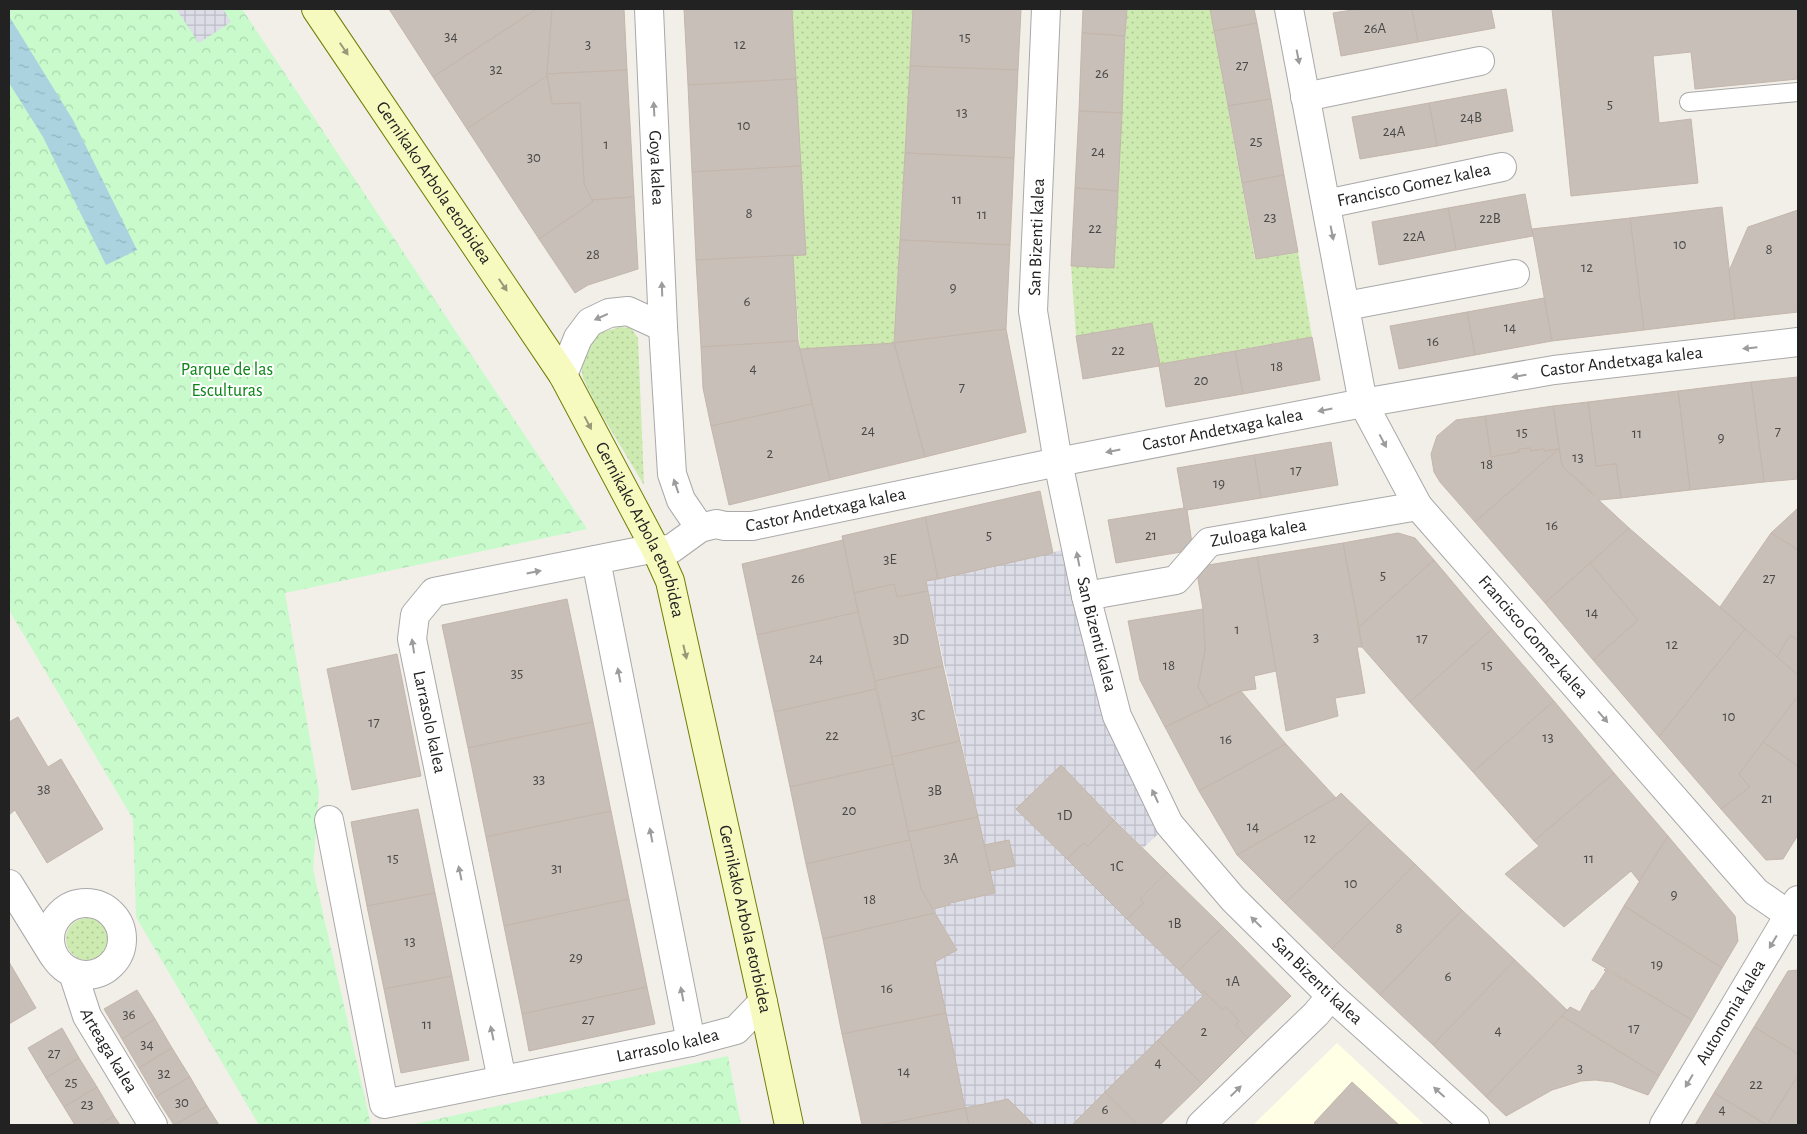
<svg xmlns="http://www.w3.org/2000/svg" width="1807" height="1134" viewBox="0 0 1807 1134" font-family="'Alegreya Sans',sans-serif">
<style>
.education{fill:#ffffe5}
.grass{fill:url(#grass-dots)}
.park{fill:url(#park-crowns)}
.plaza{fill:url(#plaza-grid)}
.water{fill:url(#water-ripples)}
.building{fill:#c7bfb8;stroke:#c4b6ab}
.lines{fill:none;stroke-linecap:round;stroke-linejoin:round}
.lane-casing{stroke:#a9a9a9;stroke-width:20}
.street-casing{stroke:#a9a9a9;stroke-width:30}
.secondary-casing{stroke:#707d05;stroke-width:30}
.lane{stroke:#fff;stroke-width:18}
.street{stroke:#fff;stroke-width:28}
.secondary{stroke:#f7fabf;stroke-width:28}
.oneway{fill:#979978}
.oneway2{fill:#9c9c9c}
.labels{text-anchor:middle;dominant-baseline:central;stroke-width:4;stroke-linejoin:round;paint-order:stroke}
.number-label{font-size:15px;fill:#4b4948}
.street-label{font-size:18px;fill:#222;stroke:#fff}
.park-label{font-size:18px;fill:#0c8416;stroke:#fff}
</style>
<defs>
<pattern id="grass-dots" width="8" height="8" patternUnits="userSpaceOnUse" patternTransform="scale(1.25)"><rect width="8" height="8" fill="#cdebb0"/><path d="M2 2h.1M6 6h.1" fill="none" stroke="#b0c997" stroke-width="1.8" stroke-linecap="round"/></pattern>
<pattern id="park-crowns" width="20" height="18" patternUnits="userSpaceOnUse" patternTransform="scale(1.25)"><rect width="20" height="18" fill="#c8facc"/><path d="M2 6a3 3 0 1 1 6 0M12 15a3 3 0 1 1 6 0" fill="none" stroke="#acd6af"/></pattern>
<pattern id="plaza-grid" width="8" height="8" patternUnits="userSpaceOnUse" patternTransform="scale(1.25)"><rect width="8" height="8" fill="#dddde8"/><path d="M0 4h8M4 0v8" fill="none" stroke="#bdbdc7"/></pattern>
<pattern id="water-ripples" width="26" height="14" patternUnits="userSpaceOnUse" patternTransform="scale(1.25)"><rect width="26" height="14" fill="#aad3df"/><path d="M2 4q2-2 4 0t4 0M15 11q2-2 4 0t4 0" fill="none" stroke="#92b5bf"/></pattern>
</defs>
<rect width="100%" height="100%" fill="#f2efe9"/>
<polygon class="education" points="1337,1043 1425,1125 1253,1125"/>
<g class="grass">
<polygon points="792,9 913,9 894,343 800,349 793,255 806,254"/>
<polygon points="1127,9 1210,9 1255,259 1298,252 1312,337 1160,364 1152,323 1076,336 1071,266 1114,268"/>
<polygon points="620,327 631,328 638,338 644,485 597,407 583,378 581,366 583,354 591,341 599,333"/>
<circle cx="87" cy="939" r="21"/>
</g>
<g class="park">
<polygon points="9,9 242,9 587,529 285,593 319,792 313,869 371,1125 259,1125 136,917 133,819 9,610"/>
<polygon points="728,1056 741,1125 410,1125"/>
</g>
<g class="plaza">
<polygon points="176,9 223,9 231,22 199,43"/>
<polygon points="1076,547 1086,596 1169,824 1143,848 1061,766 1017,809 1204,995 1072,1125 1034,1125 1008,1099 965,1108 935,962 957,949 933,909 950,905 950,903 995,893 990,871 1014,866 984,845 926,581"/>
</g>
<polygon class="water" points="9,16 73,120 137,250 106,265 43,137 9,83"/>
<g class="building">
<polygon points="389,9 537,9 433,77"/>
<polygon points="537,9 552,9 547,76 467,129 433,77"/>
<polygon points="552,9 624,9 627,70 547,74"/>
<polygon points="684,9 792,9 796,79 688,85"/>
<polygon points="913,9 1021,9 1018,70 910,66"/>
<polygon points="1083,9 1127,9 1125,36 1082,33"/>
<polygon points="1210,9 1254,9 1257,23 1214,31"/>
<polygon points="1359,9 1412,9 1418,42 1341,56 1333,13"/>
<polygon points="1412,9 1491,9 1495,28 1418,42"/>
<polygon points="1552,9 1798,9 1798,79 1695,89 1691,52 1653,56 1659,123 1691,119 1698,183 1571,196"/>
<polygon points="1257,23 1271,99 1228,106 1214,31"/>
<polygon points="1082,33 1125,36 1122,113 1079,111"/>
<polygon points="910,66 1018,70 1014,158 905,153"/>
<polygon points="627,70 634,197 592,200 584,184 580,103 552,104 547,74"/>
<polygon points="547,76 552,104 580,103 584,184 593,202 539,239 467,129"/>
<polygon points="796,79 801,166 692,172 688,85"/>
<polygon points="1506,89 1513,131 1437,146 1429,103"/>
<polygon points="1271,99 1284,175 1242,183 1228,106"/>
<polygon points="1429,103 1437,146 1360,159 1352,117"/>
<polygon points="1079,111 1122,113 1118,191 1075,188"/>
<polygon points="905,153 1014,158 1010,245 900,240"/>
<polygon points="801,166 806,255 696,260 692,172"/>
<polygon points="1284,175 1298,252 1256,259 1242,183"/>
<polygon points="1075,188 1118,191 1114,268 1071,266"/>
<polygon points="1525,194 1533,236 1456,250 1448,208"/>
<polygon points="634,197 638,269 588,285 575,293 539,239 593,202 592,200"/>
<polygon points="1722,207 1735,319 1644,330 1630,218"/>
<polygon points="1448,208 1456,250 1379,265 1372,222"/>
<polygon points="1798,210 1798,312 1735,319 1729,271 1748,227"/>
<polygon points="1630,218 1644,330 1552,341 1532,229"/>
<polygon points="900,240 1010,245 1006,329 894,343"/>
<polygon points="793,255 798,341 701,347 696,260"/>
<polygon points="1544,298 1552,341 1475,355 1467,312"/>
<polygon points="1467,312 1475,355 1399,369 1390,326"/>
<polygon points="1152,323 1160,364 1159,366 1083,379 1076,336"/>
<polygon points="1006,329 1026,432 925,457 894,343"/>
<polygon points="1312,337 1320,380 1243,394 1235,351"/>
<polygon points="798,341 812,404 711,426 703,388 701,347"/>
<polygon points="894,343 925,457 830,480 800,349"/>
<polygon points="1235,351 1243,394 1166,407 1159,366 1160,364"/>
<polygon points="1798,377 1798,479 1764,482 1751,382"/>
<polygon points="1751,382 1764,482 1690,490 1678,391"/>
<polygon points="1678,391 1690,490 1621,498 1616,464 1596,466 1588,402"/>
<polygon points="1588,402 1596,466 1616,464 1621,498 1600,500 1562,466 1553,406"/>
<polygon points="812,404 830,480 729,505 711,426"/>
<polygon points="1553,406 1559,449 1544,451 1544,449 1531,451 1530,448 1519,449 1519,452 1491,457 1485,416"/>
<polygon points="1485,416 1491,457 1519,452 1519,449 1530,448 1531,451 1544,449 1544,451 1559,449 1475,522 1440,482 1434,472 1431,454 1437,436 1456,420"/>
<polygon points="1331,442 1338,485 1261,498 1254,455"/>
<polygon points="1559,449 1562,466 1629,528 1545,603 1475,522"/>
<polygon points="1254,455 1261,498 1187,510 1184,508 1177,468"/>
<polygon points="1040,491 1053,553 938,579 925,517"/>
<polygon points="1184,508 1187,510 1193,550 1116,563 1108,520"/>
<polygon points="1798,508 1798,550 1771,533"/>
<polygon points="925,517 938,579 926,581 928,591 897,597 894,584 854,593 842,536"/>
<polygon points="1629,528 1745,629 1659,737 1593,660 1638,620 1590,563"/>
<polygon points="1398,533 1415,538 1434,560 1359,627 1343,543"/>
<polygon points="1771,533 1798,550 1798,640 1790,635 1777,657 1720,607"/>
<polygon points="843,540 858,612 757,635 742,564"/>
<polygon points="1343,543 1362,647 1357,647 1365,693 1335,698 1338,716 1286,731 1257,557"/>
<polygon points="1257,557 1276,671 1254,676 1256,689 1241,691 1209,706 1198,687 1205,650 1203,609 1196,567"/>
<polygon points="1434,560 1492,629 1410,702 1362,647 1359,627"/>
<polygon points="1590,563 1638,620 1593,660 1545,603"/>
<polygon points="894,584 897,597 928,591 943,666 875,681 854,593"/>
<polygon points="567,599 593,722 468,748 442,625"/>
<polygon points="1203,609 1205,650 1198,687 1209,706 1165,727 1140,680 1128,621"/>
<polygon points="858,612 876,689 774,712 757,635"/>
<polygon points="1492,629 1554,701 1473,772 1410,702"/>
<polygon points="1745,629 1798,675 1798,696 1739,774 1750,787 1721,809 1659,737"/>
<polygon points="1790,635 1798,640 1798,675 1777,657"/>
<polygon points="397,654 421,776 352,790 327,669"/>
<polygon points="943,666 960,741 892,757 875,681"/>
<polygon points="876,689 893,764 790,787 774,712"/>
<polygon points="1241,691 1286,744 1199,791 1165,727"/>
<polygon points="1798,696 1798,766 1763,742"/>
<polygon points="1554,701 1614,773 1534,841 1473,772"/>
<polygon points="18,717 48,767 61,759 103,829 47,863 15,810 9,815 9,722"/>
<polygon points="593,722 611,811 486,837 468,748"/>
<polygon points="960,741 978,817 908,832 892,757"/>
<polygon points="1763,742 1798,766 1798,835 1783,859 1766,860 1721,809 1750,787 1739,774"/>
<polygon points="1286,744 1336,798 1237,855 1199,791"/>
<polygon points="893,764 910,840 806,864 790,787"/>
<polygon points="1061,765 1114,820 1088,846 1084,843 1067,859 1016,809"/>
<polygon points="1614,773 1668,836 1639,881 1631,871 1564,927 1505,874 1539,846 1534,841"/>
<polygon points="1341,793 1371,822 1285,903 1237,855 1336,798"/>
<polygon points="418,809 435,893 367,906 351,822"/>
<polygon points="611,811 629,899 504,926 486,837"/>
<polygon points="978,817 995,893 950,903 950,905 933,909 921,889 908,832"/>
<polygon points="1114,820 1167,872 1140,899 1144,903 1127,919 1067,859 1084,843 1088,846"/>
<polygon points="1371,822 1415,864 1332,949 1285,903"/>
<polygon points="1668,836 1735,916 1738,941 1722,968 1624,906"/>
<polygon points="910,840 921,889 935,913 823,939 806,864"/>
<polygon points="1009,840 1015,866 990,871 984,845"/>
<polygon points="1415,864 1462,910 1380,995 1332,949"/>
<polygon points="1167,872 1223,927 1179,970 1127,919 1144,903 1140,899"/>
<polygon points="435,893 452,976 384,989 367,906"/>
<polygon points="629,899 647,987 522,1014 504,926"/>
<polygon points="1624,906 1722,968 1692,1020 1592,960"/>
<polygon points="1462,910 1515,960 1433,1045 1380,995"/>
<polygon points="935,913 957,950 935,962 946,1013 842,1034 823,939"/>
<polygon points="1223,927 1291,996 1248,1038 1235,1025 1239,1021 1226,1007 1223,1010 1207,994 1203,991 1201,993 1179,970"/>
<polygon points="1515,960 1567,1010 1486,1097 1433,1045"/>
<polygon points="9,962 36,1008 9,1024"/>
<polygon points="1605,969 1692,1020 1659,1076 1562,1016 1570,1007 1580,1012 1592,990 1593,991 1606,971 1604,970"/>
<polygon points="1798,970 1798,1054 1754,1027 1788,971"/>
<polygon points="452,976 469,1060 401,1073 384,989"/>
<polygon points="647,987 655,1024 529,1051 522,1014"/>
<polygon points="137,990 155,1019 122,1039 104,1009"/>
<polygon points="1203,991 1223,1010 1226,1007 1239,1021 1235,1025 1248,1038 1202,1084 1158,1040 1204,995 1201,993"/>
<polygon points="946,1013 965,1108 881,1125 862,1125 842,1034"/>
<polygon points="1562,1016 1659,1076 1648,1095 1612,1082 1595,1080 1581,1081 1552,1090 1506,1116 1486,1097"/>
<polygon points="155,1019 172,1048 139,1068 122,1039"/>
<polygon points="1754,1027 1798,1054 1798,1075 1767,1125 1714,1093"/>
<polygon points="62,1028 79,1058 46,1078 28,1048"/>
<polygon points="1158,1040 1202,1084 1160,1125 1138,1125 1105,1092"/>
<polygon points="172,1048 190,1077 156,1097 139,1068"/>
<polygon points="79,1058 97,1087 64,1107 46,1078"/>
<polygon points="1798,1075 1798,1125 1767,1125"/>
<polygon points="190,1077 207,1106 174,1125 156,1097"/>
<polygon points="1352,1082 1399,1125 1316,1125 1314,1123"/>
<polygon points="97,1087 114,1116 99,1125 75,1125 64,1107"/>
<polygon points="1105,1092 1138,1125 1072,1125"/>
<polygon points="1714,1093 1767,1125 1768,1125 1695,1125"/>
<polygon points="1008,1099 1034,1125 969,1125 965,1108"/>
<polygon points="207,1106 219,1125 175,1125"/>
<polygon points="965,1108 969,1125 974,1124 975,1125 881,1125"/>
<polygon points="114,1116 120,1125 99,1125"/>
</g>
<g class="lines">
<defs>
<polyline id="lane" points="1689,102 1798,92"/>
<g id="street">
<path id="s1" d="M 649,9 L 663,327 L 672,474 L 681,500 L 700,528"/>
<path id="s2" d="M 1046,9 L 1033,311 L 1058,462 L 1086,596 L 1117,716 L 1169,824 L 1233,899 L 1331,996 L 1475,1125"/>
<path id="s3" d="M 1289,9 L 1363,403 L 1418,506 L 1756,892 L 1798,921"/>
<polyline points="1305,97 1480,61"/>
<path id="s4" d="M 1326,204 L 1502,167"/>
<polyline points="1346,306 1515,274"/>
<polyline points="563,375 578,338 590,322 609,313 628,311 663,327"/>
<polyline points="596,560 691,1042"/>
<path id="s5" d="M 1086,596 L 1176,580 L 1209,542 L 1418,506"/>
<path id="s6" d="M 329,820 L 384,1104 L 691,1042 L 736,1030 L 763,1002"/>
<polyline points="9,884 53,955"/>
<circle cx="86" cy="939" r="36"/>
<path id="s7" d="M 73,973 L 87,1016 L 153,1125"/>
<path id="s8" d="M 502,1080 L 412,639 L 415,615 L 434,592 L 615,556 L 646,550 L 671,549 L 700,528 L 716,524 L 725,526 L 752,526 L 1058,462 L 1363,403 L 1554,370 L 1798,342"/>
<polyline points="1201,1125 1316,1014 1331,996"/>
<path id="s9" d="M 1664,1125 L 1798,900"/>
</g>
<g id="secondary">
<path id="s10" d="M 316,9 L 563,375 L 656,550 L 670,581 L 763,1002 L 789,1125"/>
</g>
</defs>
<use href="#lane" class="lane-casing"/>
<use href="#street" class="street-casing"/>
<use href="#secondary" class="secondary-casing"/>
<use href="#lane" class="lane"/>
<use href="#street" class="street"/>
<use href="#secondary" class="secondary"/>
</g>
<defs><path id="oneway-solid" d="M-6-.8H1V-3.2L6.5 0L1 3.2V.8H-6Z" transform="scale(1.25)"/></defs>
<g class="oneway">
<use href="#oneway-solid" transform="translate(344 49) rotate(56)"/>
<use href="#oneway-solid" transform="translate(503 285) rotate(56)"/>
<use href="#oneway-solid" transform="translate(588 423) rotate(62)"/>
<use href="#oneway-solid" transform="translate(685 652) rotate(77)"/>
</g>
<g class="oneway2">
<use href="#oneway-solid" transform="translate(1298 57) rotate(79)"/>
<use href="#oneway-solid" transform="translate(654 109) rotate(-93)"/>
<use href="#oneway-solid" transform="translate(1332 233) rotate(79)"/>
<use href="#oneway-solid" transform="translate(662 289) rotate(-92)"/>
<use href="#oneway-solid" transform="translate(601 317) rotate(156)"/>
<use href="#oneway-solid" transform="translate(1750 348) rotate(174)"/>
<use href="#oneway-solid" transform="translate(1519 376) rotate(170)"/>
<use href="#oneway-solid" transform="translate(1325 410) rotate(169)"/>
<use href="#oneway-solid" transform="translate(1383 441) rotate(62)"/>
<use href="#oneway-solid" transform="translate(1113 451) rotate(169)"/>
<use href="#oneway-solid" transform="translate(676 486) rotate(-109)"/>
<use href="#oneway-solid" transform="translate(1078 559) rotate(-101)"/>
<use href="#oneway-solid" transform="translate(534 572) rotate(-11)"/>
<use href="#oneway-solid" transform="translate(413 646) rotate(-99)"/>
<use href="#oneway-solid" transform="translate(619 675) rotate(-101)"/>
<use href="#oneway-solid" transform="translate(1603 717) rotate(49)"/>
<use href="#oneway-solid" transform="translate(1155 796) rotate(-115)"/>
<use href="#oneway-solid" transform="translate(651 835) rotate(-101)"/>
<use href="#oneway-solid" transform="translate(460 873) rotate(-102)"/>
<use href="#oneway-solid" transform="translate(1256 922) rotate(-136)"/>
<use href="#oneway-solid" transform="translate(1773 942) rotate(121)"/>
<use href="#oneway-solid" transform="translate(682 994) rotate(-101)"/>
<use href="#oneway-solid" transform="translate(492 1033) rotate(-102)"/>
<use href="#oneway-solid" transform="translate(1689 1081) rotate(121)"/>
<use href="#oneway-solid" transform="translate(1236 1091) rotate(-44)"/>
<use href="#oneway-solid" transform="translate(1439 1092) rotate(-138)"/>
</g>
<g class="labels">
<g class="number-label">
<text x="1375" y="28">26A</text>
<text x="451" y="36">34</text>
<text x="965" y="37">15</text>
<text x="588" y="44">3</text>
<text x="740" y="44">12</text>
<text x="1242" y="65">27</text>
<text x="496" y="69">32</text>
<text x="1102" y="73">26</text>
<text x="1610" y="104">5</text>
<text x="962" y="112">13</text>
<text x="1471" y="117">24B</text>
<text x="744" y="125">10</text>
<text x="1394" y="131">24A</text>
<text x="1256" y="141">25</text>
<text x="606" y="144">1</text>
<text x="1098" y="151">24</text>
<text x="534" y="157">30</text>
<text x="957" y="199">11</text>
<text x="749" y="213">8</text>
<text x="982" y="214">11</text>
<text x="1270" y="217">23</text>
<text x="1490" y="218">22B</text>
<text x="1095" y="228">22</text>
<text x="1414" y="236">22A</text>
<text x="1680" y="244">10</text>
<text x="1769" y="249">8</text>
<text x="593" y="254">28</text>
<text x="1587" y="267">12</text>
<text x="953" y="287">9</text>
<text x="747" y="301">6</text>
<text x="1510" y="327">14</text>
<text x="1433" y="341">16</text>
<text x="1118" y="350">22</text>
<text x="1277" y="366">18</text>
<text x="753" y="368">4</text>
<text x="1201" y="380">20</text>
<text x="962" y="387">7</text>
<text x="868" y="430">24</text>
<text x="1778" y="431">7</text>
<text x="1522" y="432">15</text>
<text x="1637" y="433">11</text>
<text x="1721" y="437">9</text>
<text x="770" y="453">2</text>
<text x="1578" y="457">13</text>
<text x="1487" y="464">18</text>
<text x="1296" y="470">17</text>
<text x="1219" y="483">19</text>
<text x="1552" y="525">16</text>
<text x="989" y="535">5</text>
<text x="1151" y="535">21</text>
<text x="890" y="559">3E</text>
<text x="1383" y="575">5</text>
<text x="798" y="578">26</text>
<text x="1769" y="578">27</text>
<text x="1592" y="612">14</text>
<text x="1237" y="629">1</text>
<text x="1316" y="637">3</text>
<text x="1422" y="638">17</text>
<text x="901" y="639">3D</text>
<text x="1672" y="644">12</text>
<text x="816" y="658">24</text>
<text x="1169" y="665">18</text>
<text x="1487" y="665">15</text>
<text x="517" y="673">35</text>
<text x="918" y="715">3C</text>
<text x="1729" y="716">10</text>
<text x="374" y="722">17</text>
<text x="832" y="735">22</text>
<text x="1548" y="737">13</text>
<text x="1226" y="739">16</text>
<text x="539" y="779">33</text>
<text x="44" y="789">38</text>
<text x="935" y="790">3B</text>
<text x="1767" y="798">21</text>
<text x="849" y="810">20</text>
<text x="1065" y="815">1D</text>
<text x="1253" y="826">14</text>
<text x="1310" y="838">12</text>
<text x="393" y="858">15</text>
<text x="951" y="858">3A</text>
<text x="1589" y="858">11</text>
<text x="1117" y="866">1C</text>
<text x="557" y="868">31</text>
<text x="1351" y="883">10</text>
<text x="1674" y="894">9</text>
<text x="870" y="899">18</text>
<text x="1175" y="923">1B</text>
<text x="1399" y="928">8</text>
<text x="410" y="941">13</text>
<text x="576" y="957">29</text>
<text x="1657" y="964">19</text>
<text x="1448" y="976">6</text>
<text x="1233" y="981">1A</text>
<text x="887" y="988">16</text>
<text x="129" y="1014">36</text>
<text x="588" y="1019">27</text>
<text x="427" y="1024">11</text>
<text x="1634" y="1028">17</text>
<text x="1498" y="1030">4</text>
<text x="1204" y="1031">2</text>
<text x="147" y="1044">34</text>
<text x="54" y="1053">27</text>
<text x="1158" y="1062">4</text>
<text x="1580" y="1068">3</text>
<text x="904" y="1071">14</text>
<text x="164" y="1073">32</text>
<text x="71" y="1082">25</text>
<text x="1756" y="1084">22</text>
<text x="182" y="1102">30</text>
<text x="87" y="1104">23</text>
<text x="1105" y="1109">6</text>
<text x="1722" y="1109">4</text>
</g>
<g class="street-label">
<text stroke="none"><textPath href="#s1" startOffset="159">Goya kalea</textPath></text>
<text stroke="none"><textPath href="#s10" startOffset="210">Gernikako Arbola etorbidea</textPath></text>
<text stroke="none"><textPath href="#s4" startOffset="90">Francisco Gomez kalea</textPath></text>
<text transform="translate(1037 237) rotate(-88)">San Bizenti kalea</text>
<text stroke="none"><textPath href="#s8" startOffset="1719">Castor Andetxaga kalea</textPath></text>
<text stroke="none"><textPath href="#s8" startOffset="1314">Castor Andetxaga kalea</textPath></text>
<text stroke="none"><textPath href="#s8" startOffset="909">Castor Andetxaga kalea</textPath></text>
<text stroke="none"><textPath href="#s10" startOffset="615">Gernikako Arbola etorbidea</textPath></text>
<text stroke="none"><textPath href="#s5" startOffset="192">Zuloaga kalea</textPath></text>
<text stroke="none"><textPath href="#s2" startOffset="632">San Bizenti kalea</textPath></text>
<text stroke="none"><textPath href="#s3" startOffset="692">Francisco Gomez kalea</textPath></text>
<text transform="translate(429 722) rotate(78)">Larrasolo kalea</text>
<text stroke="none"><textPath href="#s10" startOffset="1020">Gernikako Arbola etorbidea</textPath></text>
<text stroke="none"><textPath href="#s2" startOffset="1052">San Bizenti kalea</textPath></text>
<text stroke="none"><textPath href="#s9" startOffset="131">Autonomia kalea</textPath></text>
<text stroke="none"><textPath href="#s6" startOffset="579">Larrasolo kalea</textPath></text>
<text stroke="none"><textPath href="#s7" startOffset="86">Arteaga kalea</textPath></text>
</g>
<g class="park-label">
<text x="227" y="370">Parque de las<tspan x="227" dy="21">Esculturas</tspan></text>
</g>
</g>
<rect width="1807" height="1134" fill="none" stroke="#222222" stroke-width="20"/>
</svg>
